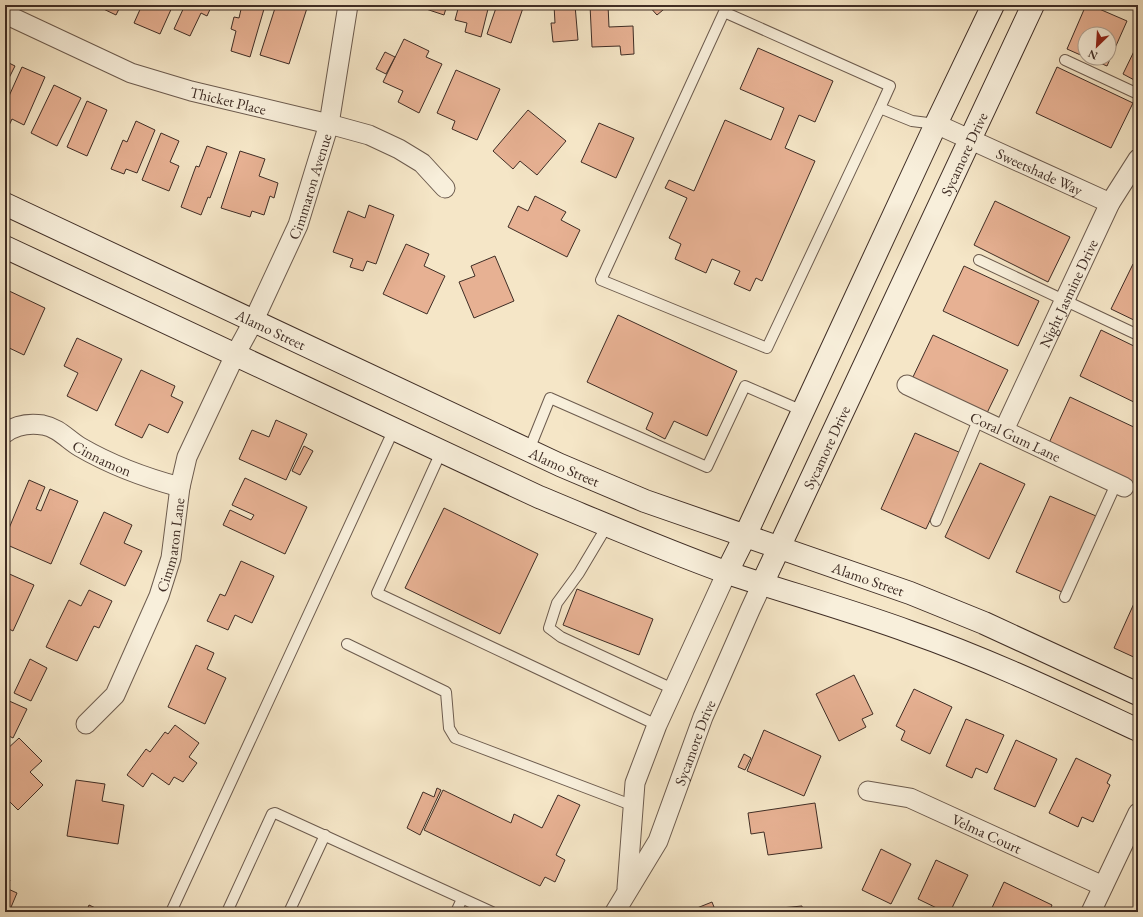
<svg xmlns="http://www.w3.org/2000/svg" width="1143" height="917" viewBox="0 0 1143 917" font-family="'EB Garamond',serif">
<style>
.building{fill:#e7b193;stroke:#3f2d25}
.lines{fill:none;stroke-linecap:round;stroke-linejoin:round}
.lane-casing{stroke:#6c5b4e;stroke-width:12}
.street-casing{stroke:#6c5b4e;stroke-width:21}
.secondary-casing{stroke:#3f2d25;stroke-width:24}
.lane{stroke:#f8efdb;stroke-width:10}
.street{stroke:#f8efdb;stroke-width:19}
.secondary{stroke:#f8efdb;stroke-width:22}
.labels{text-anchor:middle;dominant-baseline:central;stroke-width:4;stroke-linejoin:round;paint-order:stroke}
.street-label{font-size:15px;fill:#3f2d25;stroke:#f8efdb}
</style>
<rect width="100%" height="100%" fill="#f5e6c7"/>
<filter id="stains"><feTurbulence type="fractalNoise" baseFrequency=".005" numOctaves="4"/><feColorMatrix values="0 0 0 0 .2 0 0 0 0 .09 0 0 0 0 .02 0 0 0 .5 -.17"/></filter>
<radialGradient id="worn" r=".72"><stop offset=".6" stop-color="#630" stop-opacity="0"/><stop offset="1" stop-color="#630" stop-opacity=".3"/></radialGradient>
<g class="building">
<polygon points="95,5 121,5 116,15"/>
<polygon points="142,5 173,5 160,34 134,23"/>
<polygon points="185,5 212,5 207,16 201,13 190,36 174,29"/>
<polygon points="242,5 249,5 264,9 250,57 231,51 236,31 231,29 234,17 239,18"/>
<polygon points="276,5 308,5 289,64 260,55"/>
<polygon points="420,5 447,5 444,15 420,7"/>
<polygon points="459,5 489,5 481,37 465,32 467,23 455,20"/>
<polygon points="497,5 524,5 511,43 487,34"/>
<polygon points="554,5 575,5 578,40 553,42 551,23 555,23"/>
<polygon points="590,5 608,5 609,27 633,26 634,54 621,55 620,46 592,47"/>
<polygon points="648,5 669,5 657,15"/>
<polygon points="1086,5 1090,5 1127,21 1107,66 1088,58 1109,58 1109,34 1085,34 1085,57 1067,49"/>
<polygon points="404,39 429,51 426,57 442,64 419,113 398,102 403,91 383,82"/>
<polygon points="1138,43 1138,82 1123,74"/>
<polygon points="758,48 833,81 815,122 799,115 785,148 815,161 762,281 756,278 750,291 734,284 740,271 712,259 706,273 675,259 681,244 669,238 687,198 665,188 669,180 694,191 725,120 771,140 784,108 740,89"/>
<polygon points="385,52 395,57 386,74 376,69"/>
<polygon points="5,61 15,66 5,86"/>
<polygon points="22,67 45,77 24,125 12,119 5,134 5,105"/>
<polygon points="1057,67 1133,103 1111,148 1036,113"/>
<polygon points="456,70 500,89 477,140 452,129 455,121 437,113"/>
<polygon points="54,85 81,98 57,146 31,133"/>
<polygon points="87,101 107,110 87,156 67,147"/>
<polygon points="528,110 566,141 537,175 520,161 513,169 493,151"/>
<polygon points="136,121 155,130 137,173 126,169 124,174 111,169 123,140 127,142"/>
<polygon points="599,123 634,138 616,178 581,162"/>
<polygon points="161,133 179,141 170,162 179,166 169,191 142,180"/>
<polygon points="207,146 227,153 210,198 208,197 201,215 181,207 196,166 199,167"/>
<polygon points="240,151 265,159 259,176 278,183 274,198 270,196 264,215 252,211 250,217 221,208"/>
<polygon points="535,196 566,212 561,220 580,230 567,257 508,227 518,206 528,211"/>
<polygon points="995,201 1070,237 1048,282 974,245"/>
<polygon points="369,205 394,215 376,264 367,261 363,271 350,267 353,259 333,252 348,211 365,218"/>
<polygon points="406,244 429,254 424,266 445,276 427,314 383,294"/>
<polygon points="495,256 514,301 474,318 459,282 475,276 471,266"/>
<polygon points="1133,264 1138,266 1138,322 1111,309"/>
<polygon points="964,266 1039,301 1018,346 943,311"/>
<polygon points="5,289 45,308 24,355 5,346 6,339 5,338"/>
<polygon points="618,315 737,371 707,436 674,421 665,439 646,429 653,413 587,382"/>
<polygon points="1101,330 1138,348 1138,404 1080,376"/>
<polygon points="933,335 1008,370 986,415 912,379"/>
<polygon points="77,338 122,359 97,411 67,396 78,373 64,366"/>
<polygon points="141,370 175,386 171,396 183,402 168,433 149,424 142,438 115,425"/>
<polygon points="1070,397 1138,429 1138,485 1049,443"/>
<polygon points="276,420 307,434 286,480 239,459 252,430 269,437"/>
<polygon points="915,433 961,453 926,529 881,509"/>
<polygon points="304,446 313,451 300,475 292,471"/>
<polygon points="980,463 1025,484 989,559 945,537"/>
<polygon points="245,478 307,507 285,554 223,525 230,510 251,520 254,515 232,505"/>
<polygon points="29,480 45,487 36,509 41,511 50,489 78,501 51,564 5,544 5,538"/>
<polygon points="1050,496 1096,516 1062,592 1016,572"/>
<polygon points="444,508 538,554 500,634 405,588"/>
<polygon points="104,512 132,525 124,543 142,551 125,586 80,564"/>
<polygon points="241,561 274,576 252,623 235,615 228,630 207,621 220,594 225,596"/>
<polygon points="5,572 34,585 13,631 5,627"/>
<polygon points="577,589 653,619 639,655 563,625"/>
<polygon points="89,590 112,601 99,628 94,626 77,661 46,647 69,600 81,606"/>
<polygon points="1136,599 1138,600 1138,659 1114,648"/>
<polygon points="196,645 214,653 207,669 226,678 205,724 168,707"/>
<polygon points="30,659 47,668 31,701 14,693"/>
<polygon points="854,675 873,714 862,719 866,727 839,741 816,694"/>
<polygon points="914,689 952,707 930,754 901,740 905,731 896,726"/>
<polygon points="7,700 27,709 13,738 5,734 5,705"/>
<polygon points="966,719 1004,735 987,773 976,768 972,778 946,766"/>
<polygon points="175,725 199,743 189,757 197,763 183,782 174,777 169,785 152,773 143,787 127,775 146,749 150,752 165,732 168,734"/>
<polygon points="764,730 821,756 804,796 747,771"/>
<polygon points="19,738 42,761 30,772 43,785 18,810 8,800 5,803 5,751"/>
<polygon points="1016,740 1057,759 1035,807 994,789"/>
<polygon points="744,754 751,758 745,770 738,767"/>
<polygon points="1076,758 1111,775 1107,783 1110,785 1093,822 1082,817 1078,827 1049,813"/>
<polygon points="76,780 105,784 102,801 124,805 118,844 67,836"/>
<polygon points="437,788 441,790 420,835 407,828 423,792 434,797"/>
<polygon points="443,790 511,823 514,814 542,828 558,795 580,805 556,855 565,860 555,882 545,877 540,886 424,830"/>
<polygon points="815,803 822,848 768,855 764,832 751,834 748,813"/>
<polygon points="881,849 911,864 891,904 862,890"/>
<polygon points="936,860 968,875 950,912 945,912 918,899"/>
<polygon points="5,878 10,880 6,888 17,893 9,912 5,912"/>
<polygon points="1004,882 1052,905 1049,912 990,912"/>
<polygon points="712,902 716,912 687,912"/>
<polygon points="89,905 104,912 86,912"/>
<polygon points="802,906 803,912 760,912 760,910"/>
</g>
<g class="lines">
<defs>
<g id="lane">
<polyline points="1065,60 1138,94"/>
<polyline points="880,108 767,348 601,280 724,12 890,86 880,108 912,121 936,124"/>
<polyline points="979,260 1138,335"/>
<polyline points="529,450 550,398 707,467 745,386 803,411"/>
<polyline points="441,452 377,593 657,725"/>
<polyline points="936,521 979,418"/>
<polyline points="607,526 579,573 557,603 549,628 561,637 673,689"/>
<polyline points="1065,597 1116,484"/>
<polyline points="347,644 446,692 449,728 455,738 634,806"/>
<polyline points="171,912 394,429"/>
<polyline points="227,912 272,814 275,813 492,912"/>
<polyline points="289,912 325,835"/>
<polyline points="456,912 462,899"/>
</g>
<g id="street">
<path id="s1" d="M 5,14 L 131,73 L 191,91 L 329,124 L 369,135 L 399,149 L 422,163 L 445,188"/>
<path id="s2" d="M 936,124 L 1110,203"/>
<path id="s3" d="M 907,385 L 1124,487"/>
<path id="s4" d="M 1004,430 L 1110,203 L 1138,159"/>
<path id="s5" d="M 5,433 C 16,425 30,423 43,425 C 59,428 68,440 80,447 C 111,465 146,478 180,487"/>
<path id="s6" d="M 86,724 L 115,695 L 159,596 L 171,558 L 180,487 L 187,457 L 235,355 L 253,322 L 298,225 L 329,124 L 348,5"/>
<path id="s7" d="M 868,791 L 910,798 L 1103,886"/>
<polyline points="627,888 635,783 657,725 727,572"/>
<path id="s8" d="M 615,912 L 658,841 L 703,717 L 750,610 L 762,584"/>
<polyline points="1091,912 1138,813"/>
</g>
<g id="secondary">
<path id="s9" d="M 5,204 L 560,465 L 645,501 L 910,593 L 984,623 L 1138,694"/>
<path d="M 5,247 L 539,497 C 602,523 664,550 728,573 C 788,593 850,610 910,632 C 988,659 1063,695 1138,730"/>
<polyline points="727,572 745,536 936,124 993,5"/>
<path id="s10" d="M 762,584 L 1033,5"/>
</g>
</defs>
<use href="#lane" class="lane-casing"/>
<use href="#street" class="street-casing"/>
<use href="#secondary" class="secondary-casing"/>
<use href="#lane" class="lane"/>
<use href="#street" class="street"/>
<use href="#secondary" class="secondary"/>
</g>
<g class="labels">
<g class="street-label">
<text stroke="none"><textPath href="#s1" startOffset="240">Thicket Place</textPath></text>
<text stroke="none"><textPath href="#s10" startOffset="475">Sycamore Drive</textPath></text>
<text stroke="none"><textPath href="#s2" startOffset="114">Sweetshade Way</textPath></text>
<text stroke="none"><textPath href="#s6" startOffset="589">Cimmaron Avenue</textPath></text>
<text stroke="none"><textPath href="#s4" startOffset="151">Night Jasmine Drive</textPath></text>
<text stroke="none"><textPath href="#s9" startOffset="294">Alamo Street</textPath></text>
<text stroke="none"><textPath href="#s3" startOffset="120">Coral Gum Lane</textPath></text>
<text stroke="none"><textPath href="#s10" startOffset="151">Sycamore Drive</textPath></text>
<text stroke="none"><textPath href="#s5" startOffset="108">Cinnamon</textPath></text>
<text stroke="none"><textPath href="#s9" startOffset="618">Alamo Street</textPath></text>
<text stroke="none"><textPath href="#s6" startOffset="202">Cimmaron Lane</textPath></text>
<text stroke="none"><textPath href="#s9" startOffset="942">Alamo Street</textPath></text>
<text stroke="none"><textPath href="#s8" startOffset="188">Sycamore Drive</textPath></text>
<text stroke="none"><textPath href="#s7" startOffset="127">Velma Court</textPath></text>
</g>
</g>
<rect width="1143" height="917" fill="none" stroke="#f5e6c7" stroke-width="20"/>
<rect x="6" y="6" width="1131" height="905" fill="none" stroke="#3f2d25" stroke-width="2"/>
<rect x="10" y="10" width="1123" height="897" fill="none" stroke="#3f2d25"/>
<g transform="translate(1097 46) rotate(205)"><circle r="19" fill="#f8efdb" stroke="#aea192"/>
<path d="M0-3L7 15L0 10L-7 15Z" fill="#8f2418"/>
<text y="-6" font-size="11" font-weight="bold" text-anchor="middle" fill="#3f2d25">N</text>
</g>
<rect width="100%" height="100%" filter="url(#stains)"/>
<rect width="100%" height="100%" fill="url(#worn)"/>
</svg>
